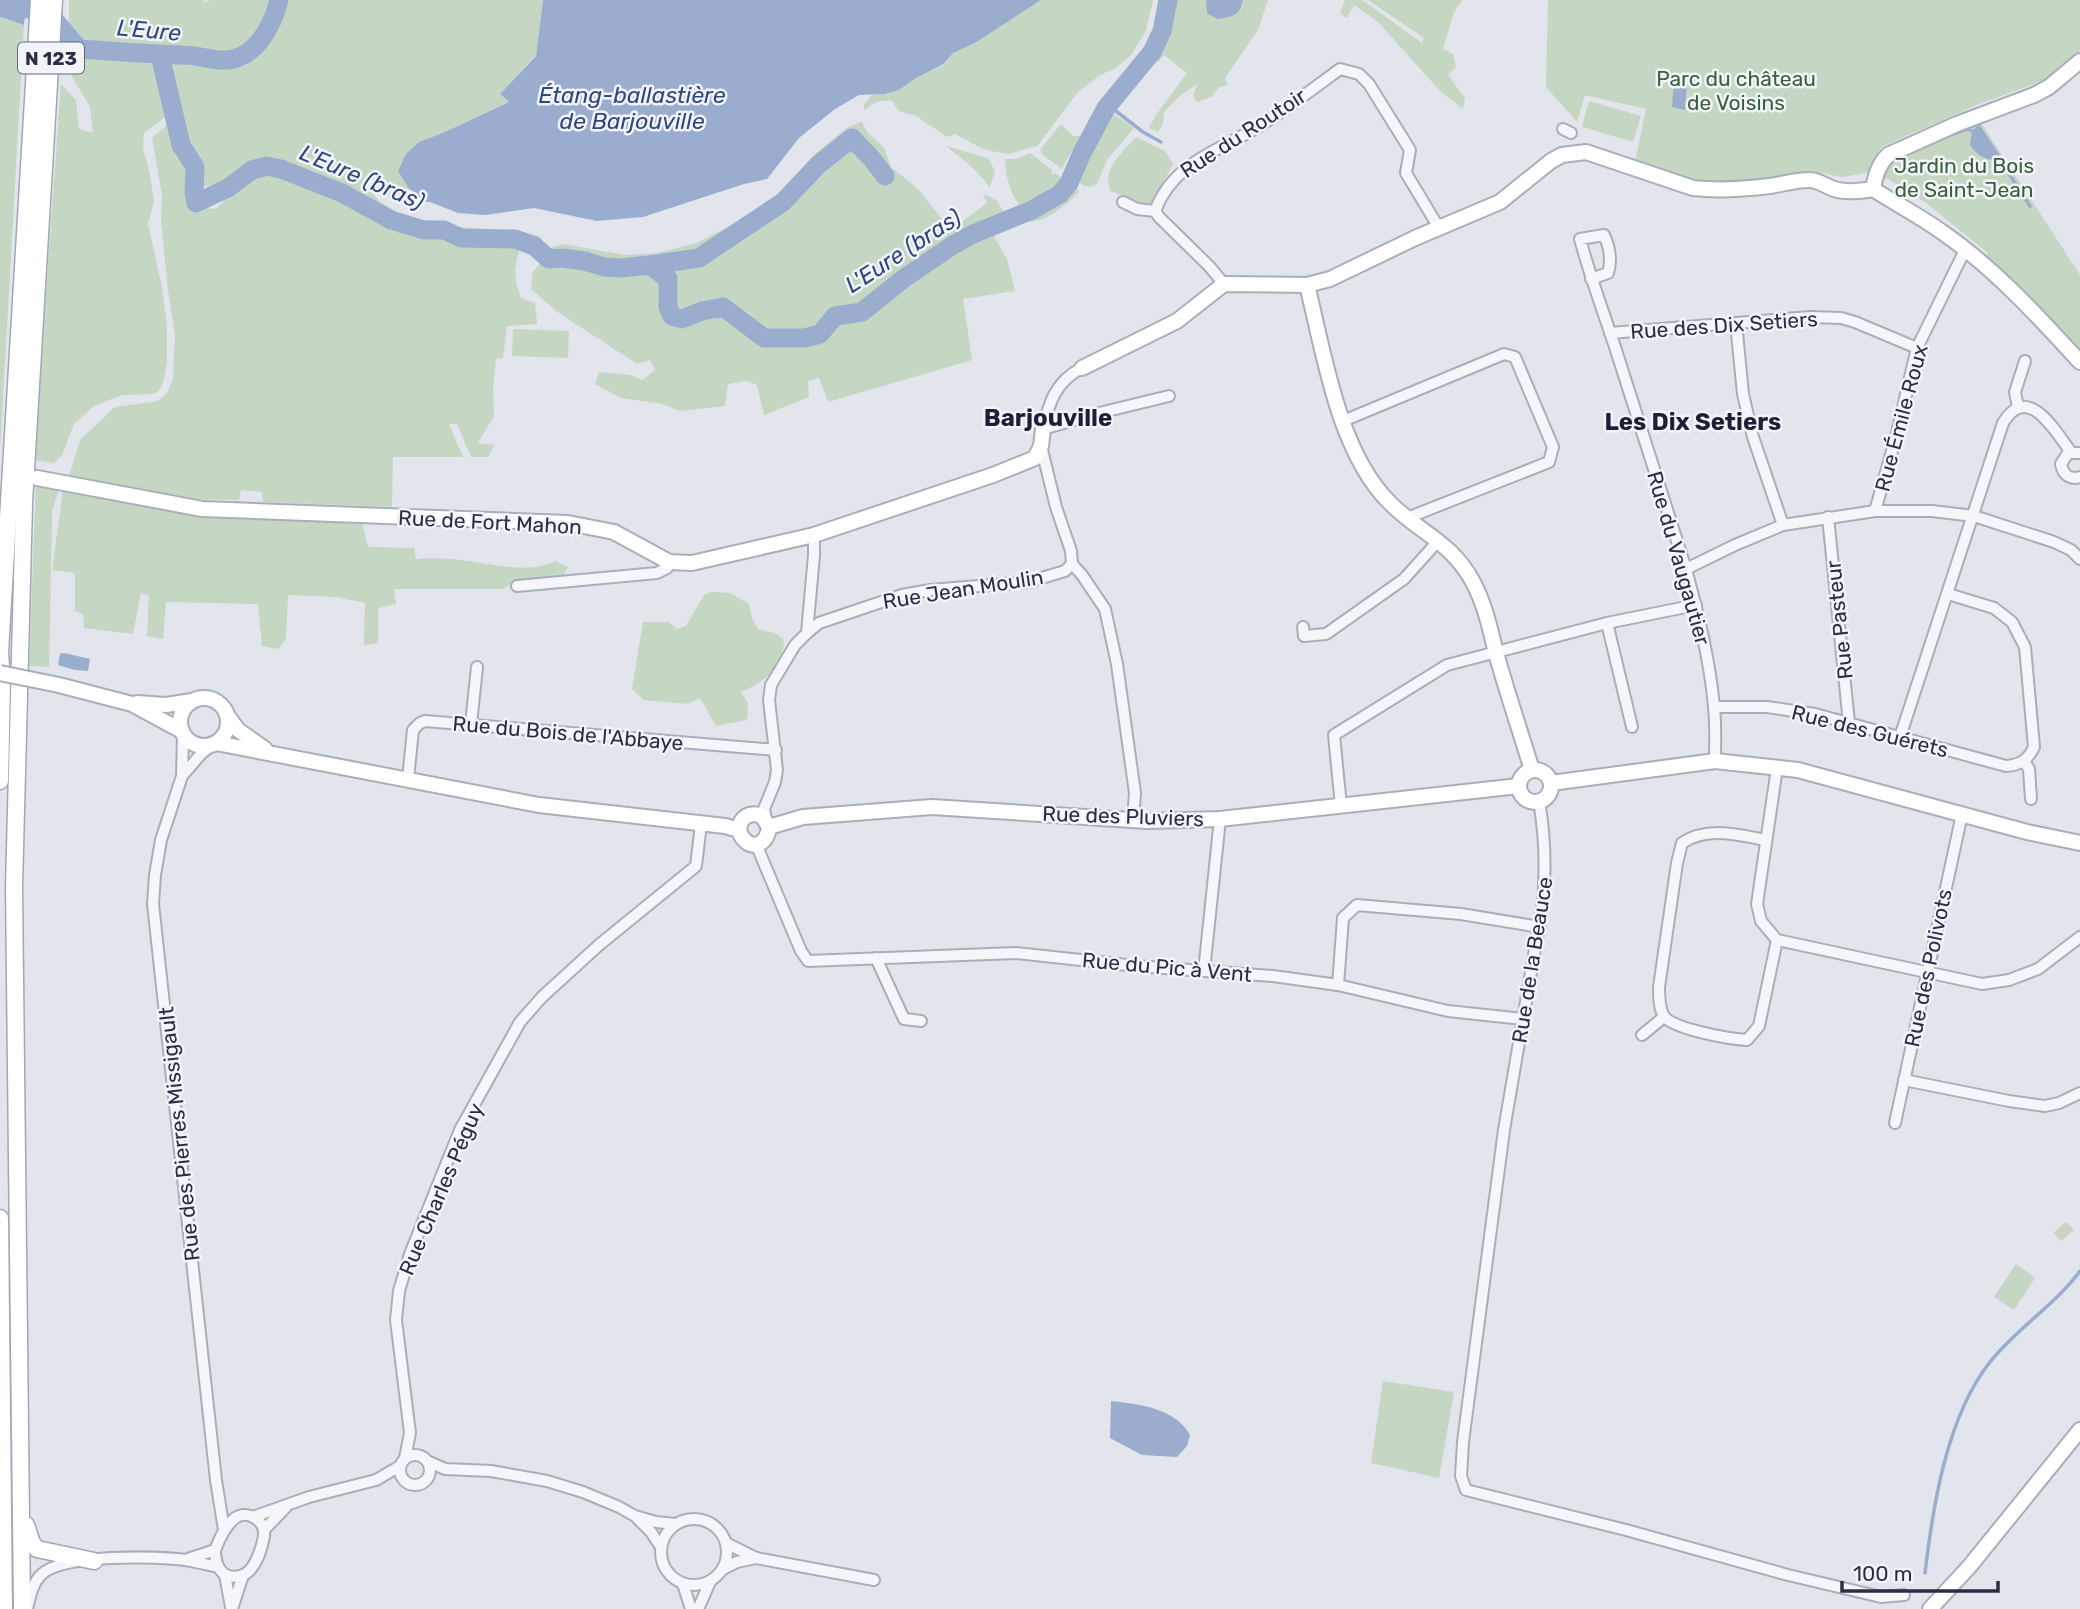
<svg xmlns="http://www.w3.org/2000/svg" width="2080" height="1609" viewBox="0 0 2080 1609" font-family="Rubik,sans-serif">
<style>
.green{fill:#c5d6c3;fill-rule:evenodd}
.water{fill:#9badce}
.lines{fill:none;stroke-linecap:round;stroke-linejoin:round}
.stream{stroke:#9badce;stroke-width:3.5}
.river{stroke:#9badce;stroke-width:19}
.street-casing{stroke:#aaaeba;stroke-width:14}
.secondary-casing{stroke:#aaaeba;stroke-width:18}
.primary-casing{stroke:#a0a7b8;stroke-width:19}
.street{stroke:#f5f6f9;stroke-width:10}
.secondary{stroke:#fff;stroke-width:14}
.primary{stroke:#fff;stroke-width:16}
.secondary-bridge-casing{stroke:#aaaeba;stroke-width:18;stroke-linecap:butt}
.secondary-bridge{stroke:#fff;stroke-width:14}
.labels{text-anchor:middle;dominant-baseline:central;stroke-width:5;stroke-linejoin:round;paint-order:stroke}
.shield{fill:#f2f4f9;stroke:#656a7b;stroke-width:2}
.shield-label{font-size:19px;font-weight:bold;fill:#282f45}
.park-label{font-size:21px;fill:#376235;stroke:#f2f4f9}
.street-label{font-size:21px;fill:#282f45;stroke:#f2f4f9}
.water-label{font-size:23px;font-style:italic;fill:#2f477d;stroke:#f2f4f9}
.quarter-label{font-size:24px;font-weight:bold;fill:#1b2036;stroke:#f2f4f9}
</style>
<rect width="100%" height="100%" fill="#e2e5ec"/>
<g class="green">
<polygon points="69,0 205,0 202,4 210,0 272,0 268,24 256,39 238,54 219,55 196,49 186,49 177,53 81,45 69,30"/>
<path d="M 282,0 L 543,0 L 536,55 L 500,94 L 509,102 L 445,132 L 419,142 L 398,171 L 409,189 L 399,201 L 376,189 L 370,178 L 365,179 C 367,184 369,190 373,194 C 395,223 458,227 492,230 C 509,232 525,231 541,237 L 543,244 L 520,249 C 513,269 514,279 521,298 L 535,303 L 537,324 L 507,326 L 503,358 L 496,359 L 493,389 L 494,416 L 478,443 L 494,445 L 488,457 L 471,457 L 457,424 L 449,424 L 463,457 L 393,457 L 392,507 L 263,502 L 262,492 L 241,490 L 239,500 L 184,499 L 69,476 L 80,440 L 115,407 L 158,401 L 167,393 L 173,379 L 175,335 L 168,290 L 161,221 L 162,195 L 152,138 L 167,125 L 165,117 L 144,133 L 143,148 L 150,175 L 154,201 L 148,224 L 162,287 L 167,326 L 167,362 L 163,383 L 159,391 L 153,394 L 123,395 L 94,406 L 74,424 L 62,455 L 54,463 L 34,460 L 61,84 L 76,100 L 79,129 L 93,133 L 90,107 L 70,73 L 72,59 L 95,56 L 112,60 L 131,58 L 170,60 L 186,65 L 218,68 L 245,66 L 266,44 L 279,22 ZM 271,159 L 246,178 L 216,209 L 187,206 L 195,179 L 205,186 L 224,184 Z"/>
<polygon points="1041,0 1153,0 1146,31 1131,55 1116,68 1100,75 1078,92 1037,146 1008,154 1001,153 983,149 955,134 947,137 916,116 899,111 891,100 876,102 864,110 864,104 872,95 899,90 916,78 945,65 953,53 975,43"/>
<polygon points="1173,0 1206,0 1206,2 1241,10 1243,0 1268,0 1258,30 1225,78 1228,85 1219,87 1211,97 1197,102 1193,96 1197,84 1181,95 1164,112 1163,123 1158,132 1149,128 1156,115 1187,73 1164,55 1158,62 1154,59 1167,30"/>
<polygon points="1345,0 1362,0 1422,43 1424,38 1368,0 1462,0 1454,12 1443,49 1453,54 1456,67 1448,75 1465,98 1463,109 1440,91 1378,22 1354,5 1347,18 1340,13"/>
<polygon points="1548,0 2080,0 2080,51 2048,79 1979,104 1881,147 1872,172 1841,177 1823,173 1801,173 1731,183 1701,181 1635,162 1646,109 1585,95 1577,122 1546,87"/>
<polygon points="0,17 24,25 0,451"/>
<polygon points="1589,101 1641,116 1633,142 1582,127"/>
<polygon points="1111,112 1134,128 1107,160 1097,184 1091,187 1084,186 1077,180 1083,173 1101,127"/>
<path d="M 862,121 L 866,131 L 884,148 L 891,167 L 918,189 L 951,230 L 987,203 L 983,194 L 996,200 L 1005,213 L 992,222 L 995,238 L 1007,259 L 1015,291 L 963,299 L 972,360 L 828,402 L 819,378 L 808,381 L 809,397 L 764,415 L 757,385 L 747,381 L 728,384 L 725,406 L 679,411 L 663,404 L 621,398 L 595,384 L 599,372 L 630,375 L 642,380 L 655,370 L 650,360 L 637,364 L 556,311 L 531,289 L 533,272 L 541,262 L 557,263 L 544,250 L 564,244 L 624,255 L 657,253 L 697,243 L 735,223 L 779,194 L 815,154 L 845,129 ZM 906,267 L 919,274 L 902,290 L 901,285 L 891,280 Z"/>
<polygon points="1980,121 2080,275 2080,350 2060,327 1984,259 1988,253 1926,203 1882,175 1885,162"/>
<path d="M 1061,124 L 1073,136 L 1084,136 C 1076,147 1067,156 1062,169 L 1044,156 L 1040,150 Z"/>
<path d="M 1136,137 L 1165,151 L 1173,164 L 1150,207 L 1111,191 C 1101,169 1122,153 1136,137 Z"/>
<polygon points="946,146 988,158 995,171 990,187 973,168"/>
<path d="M 1030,153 L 1052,170 L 1052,175 L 1055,173 L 1065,180 L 1058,187 L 1021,208 C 1010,192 1006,179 1005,159 L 1017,159 Z"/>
<path d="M 1073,184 L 1079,192 C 1066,205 1047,222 1027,222 L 1024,219 C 1044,210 1062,204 1073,184 Z"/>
<polygon points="513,329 569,331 568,358 512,356"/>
<polygon points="36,483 59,488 52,512 49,667 29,666"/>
<path d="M 64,484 L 206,516 L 362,522 L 368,547 L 414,548 L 416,559 C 432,558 446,558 461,560 C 488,563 531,575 555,561 L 568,567 L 562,578 L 515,581 L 503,589 L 394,589 L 396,604 L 378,608 L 378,643 L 364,645 L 365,603 L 337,597 L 288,595 L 286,639 L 278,649 L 262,646 L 258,604 L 166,602 L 163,639 L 147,636 L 149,596 L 141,593 L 133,634 L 84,628 L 83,614 L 75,611 L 75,573 L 52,570 Z"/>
<path d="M 711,592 L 730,593 L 749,604 L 752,618 L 758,629 L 777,634 L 784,640 C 783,665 764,684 741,692 L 748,703 L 747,720 L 716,726 L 700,698 L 688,704 L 644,700 L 632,689 L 643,622 L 669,622 L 677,629 L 686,626 L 704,595 Z"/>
<polygon points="2066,1222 2074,1230 2061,1241 2053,1233"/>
<polygon points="2016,1264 2035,1278 2014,1310 1994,1297"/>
<polygon points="1383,1381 1454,1392 1439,1478 1371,1463"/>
</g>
<g class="water">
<polygon points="0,0 26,0 24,25 0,17"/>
<polygon points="543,0 1041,0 975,43 953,53 944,64 916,78 899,90 884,94 859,95 835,109 799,138 767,179 744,184 643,217 597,221 534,208 486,215 458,213 430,202 423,202 416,193 409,189 398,171 406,154 419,142 445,132 509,102 500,94 536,56"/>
<path d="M 1206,0 L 1243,0 C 1240,16 1232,17 1217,19 L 1207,13 Z"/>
<polygon points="1674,81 1687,82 1685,110 1672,107"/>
<path d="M 1979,124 L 2006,164 L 2004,166 C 1988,156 1982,162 1970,145 L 1972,131 Z"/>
<polygon points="64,653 90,659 88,671 75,670 58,665 60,654"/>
<path d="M 1111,1401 C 1139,1404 1175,1408 1190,1435 L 1187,1446 L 1177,1457 L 1142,1455 L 1110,1438 Z"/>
</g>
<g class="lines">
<g class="stream">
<polyline points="1108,105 1143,132 1161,142"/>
<polyline points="1953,134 1967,129 1972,131"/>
<polyline points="2004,166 2030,206"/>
<path d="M 1925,1573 C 1933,1505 1947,1416 1990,1362 C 2017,1328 2055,1305 2080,1271"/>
</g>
<g class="river">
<path d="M 0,6 L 47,11 L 79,49 C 113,51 147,54 182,55 C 195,55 207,59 220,60 C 253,63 272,28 279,0"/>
<polyline points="160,55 181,145 195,167 194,192 196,203 228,188 252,170 266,166 281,169 342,193 391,220 424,230 444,230 461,238 515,239 534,246 549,259 562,258 585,261 604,267 621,268 650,265 668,279 668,307 672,316 682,319 702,311 723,307 764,338 805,338 820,334 835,316 862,312 903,279 953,245 973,234 1032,210 1060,194 1069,183 1082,153 1106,108 1152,52 1162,31 1168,0"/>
<polyline points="650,265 699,258 783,202 818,165 852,138 872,159 885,176"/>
</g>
<defs>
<g id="street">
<polyline points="1563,129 1571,133"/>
<polyline points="1123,202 1137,209 1155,211 1159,217 1209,266 1224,284"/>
<path d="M 1155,211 C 1174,161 1220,151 1261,125 C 1288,108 1314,88 1340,69 L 1359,74 L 1369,84 L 1410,150 L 1406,173 L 1439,228"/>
<path d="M 1591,279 L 1608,273 C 1612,260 1610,248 1604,235 L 1580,239 C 1590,276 1603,311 1615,347 C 1639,421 1662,495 1686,569 C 1698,614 1710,660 1714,707 C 1716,725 1715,743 1715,761"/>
<polyline points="1736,323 1743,394 1753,437 1783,525"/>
<polyline points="1610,333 1811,317 1841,318 1855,322 1917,348"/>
<path d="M 1082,368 C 1056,381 1049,402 1043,429 L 1095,414 L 1169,396"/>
<polyline points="2018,407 2015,392 2025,361"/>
<polyline points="1343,421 1504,354 1515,357 1553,447 1549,462 1407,518"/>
<polyline points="1041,446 1056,507 1071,551 1072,564 1082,575 1105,609 1117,664 1135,793 1133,819"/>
<path d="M 2080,453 L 2068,453 L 2061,464 C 2063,475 2070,480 2080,477"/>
<polyline points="1875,511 1896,437 1917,348 1965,250"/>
<polyline points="1828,517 1849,723"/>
<polyline points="1686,569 1735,545 1783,525 1875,511 1932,511 1974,516 2054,542 2071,550 2080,559"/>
<polyline points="517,586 657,573 667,568 669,562"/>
<polyline points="1607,623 1632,727"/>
<polyline points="1303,627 1304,636 1326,634 1404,579 1439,540"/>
<polyline points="807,633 814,555 814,535"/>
<path d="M 1714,707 L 1767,707 L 1815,714 L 2006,766 C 2020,765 2028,760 2034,747 L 2025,647 L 2012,622 L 1994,608 L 1948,594"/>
<polyline points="471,724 477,667"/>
<polyline points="183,734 182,776 161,840 155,875 153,904 216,1480 224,1530"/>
<path d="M 1900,737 L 2003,423 C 2028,382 2054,430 2071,452"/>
<polyline points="2024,761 2029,769 2031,799"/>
<polyline points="1777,768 1757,904 1761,921 1777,940 1982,984 2009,980 2038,969 2080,937"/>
<polyline points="182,776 201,754 212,745"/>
<polyline points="408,779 413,730 420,723 425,721 776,750"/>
<path d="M 1539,801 C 1545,835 1546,867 1543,902 L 1504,1130 L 1463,1442 L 1461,1476 L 1466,1490 L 1626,1530 L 1788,1575 L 1881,1597 L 1904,1595"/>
<polyline points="1341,806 1334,735 1447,665 1607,623 1696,605"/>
<polyline points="766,819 764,809 775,782 777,770 769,700 771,685 795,645 807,633 819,623 902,595 930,590 1028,582 1065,571 1072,564"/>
<path d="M 1766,840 C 1738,835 1708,826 1682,843 L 1677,863 L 1659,987 C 1659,997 1659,1006 1663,1015 C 1671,1029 1730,1039 1747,1040 L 1759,1026 L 1777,940"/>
<polyline points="756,844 801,951 808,961 1016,953 1136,966 1273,976 1338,985 1448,1011 1523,1019"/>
<polyline points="876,958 904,1019 921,1021"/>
<polyline points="1204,971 1220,819"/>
<polyline points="1338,985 1343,918 1357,905 1461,914 1540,927"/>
<polyline points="1642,1035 1664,1017"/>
<polyline points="1904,1080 2009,1101 2045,1106 2059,1103 2080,1093"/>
<polyline points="1895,1123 1962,814"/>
<circle cx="415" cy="1470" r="15"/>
<polyline points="405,1458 410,1433 396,1320 399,1291 410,1254 460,1130 520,1022 542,997 599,945 696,866 701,824"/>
<polyline points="427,1461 445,1469 491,1471 547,1481 583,1492 619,1507 635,1516 656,1522 676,1524"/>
<polyline points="253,1517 309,1497 376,1480 400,1466"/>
<polyline points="637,1518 651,1532 661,1547"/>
<circle cx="694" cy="1552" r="33"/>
<polyline points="264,1530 286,1507"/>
<polyline points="726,1543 756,1558 874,1580"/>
<path d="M 188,1559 L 215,1550 C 220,1538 225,1526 235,1518 C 248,1509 266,1521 264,1536 C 262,1547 257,1563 249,1571 C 246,1574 244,1575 240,1576 C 221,1580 215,1565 215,1550"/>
<polyline points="723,1569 737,1562 756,1558"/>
<polyline points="225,1575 231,1607"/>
<polyline points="683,1584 691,1609"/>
<path d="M 27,1609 C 30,1597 32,1583 42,1574 C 63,1554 157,1556 186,1560 C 197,1562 208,1565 218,1567"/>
<polyline points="232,1609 243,1575"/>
<polyline points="698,1609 710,1582"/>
</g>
<g id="secondary">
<path d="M 1873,189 C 1896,204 1920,216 1942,232 C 1994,268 2037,315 2080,362"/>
<path d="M 1873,189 C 1875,177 1878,165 1888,155 L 1957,124 L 2034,95 L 2049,87 L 2080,61"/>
<path d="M 1307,285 C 1324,353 1338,451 1389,502 C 1419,533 1451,541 1473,582 C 1485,605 1490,628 1496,653 C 1507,692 1520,731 1532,770"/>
<path d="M 1082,368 L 1177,321 L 1224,284 L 1307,285 L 1330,279 L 1415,238 L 1500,202 L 1551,161 L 1562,155 L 1586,152 L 1693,188 C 1719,191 1745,189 1770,186 C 1783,184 1796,180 1809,180 C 1819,180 1825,186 1834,189 C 1846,193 1861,191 1873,189"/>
<polyline points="37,478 202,509 568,523 614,532 669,562 692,563 814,535 993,475 1035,458 1041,446 1043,429"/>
<polyline points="59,685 132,704 182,731"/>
<circle cx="204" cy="722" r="24"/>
<polyline points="137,703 166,705 192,701"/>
<polyline points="227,715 238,730 265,749"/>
<path d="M 216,743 L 539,805 L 725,826 L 739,830 C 745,851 767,849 769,827 L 762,816 C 750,811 740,817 739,830"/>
<circle cx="1535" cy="786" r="16"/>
<polyline points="1551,783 1715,761 1752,765 1798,770 2027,832 2080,843"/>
<polyline points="769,827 803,817 932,807 1147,821 1220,819 1519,786"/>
<polyline points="1930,1609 1969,1567 2080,1430"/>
</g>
<g id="primary">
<polyline points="0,781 2,682 0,652 39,0"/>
<polyline points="0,1218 4,1609"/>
<polyline points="26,1525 32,1543 37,1549 94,1561"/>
<polyline points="22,1609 14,887 24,503 54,0"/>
</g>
</defs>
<use href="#street" class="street-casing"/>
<use href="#secondary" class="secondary-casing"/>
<use href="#primary" class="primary-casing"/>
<use href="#street" class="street"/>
<use href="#secondary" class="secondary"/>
<use href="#primary" class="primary"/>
<defs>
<polyline id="secondary-bridge" points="0,673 59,685"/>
</defs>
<use href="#secondary-bridge" class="secondary-bridge-casing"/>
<use href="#secondary-bridge" class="secondary-bridge"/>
</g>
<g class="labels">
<rect class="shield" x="18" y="42.5" width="66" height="31" rx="5"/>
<g class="shield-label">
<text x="51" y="58">N 123</text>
</g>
<g class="park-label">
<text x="1736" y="78">Parc du château<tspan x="1736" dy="24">de Voisins</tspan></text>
<text x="1964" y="165">Jardin du Bois<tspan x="1964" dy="24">de Saint-Jean</tspan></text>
</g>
<g class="street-label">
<text transform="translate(1243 133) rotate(-33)">Rue du Routoir</text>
<text transform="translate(1724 325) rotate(-4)">Rue des Dix Setiers</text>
<text transform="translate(1901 418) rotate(-75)">Rue Émile Roux</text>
<text transform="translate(490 522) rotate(3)">Rue de Fort Mahon</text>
<text transform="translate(1679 558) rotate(74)">Rue du Vaugautier</text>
<text transform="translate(963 589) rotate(-9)">Rue Jean Moulin</text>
<text transform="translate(1839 620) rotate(-96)">Rue Pasteur</text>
<text transform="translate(1870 731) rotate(14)">Rue des Guérets</text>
<text transform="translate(568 733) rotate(5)">Rue du Bois de l'Abbaye</text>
<text transform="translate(1123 816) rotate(2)">Rue des Pluviers</text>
<text transform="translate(1532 960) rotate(-81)">Rue de la Beauce</text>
<text transform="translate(1167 967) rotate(5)">Rue du Pic à Vent</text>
<text transform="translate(1928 968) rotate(-78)">Rue des Polivots</text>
<text transform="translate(179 1134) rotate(-96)">Rue des Pierres Missigault</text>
<text transform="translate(441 1189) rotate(-67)">Rue Charles Péguy</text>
</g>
<g class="water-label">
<text transform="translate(149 30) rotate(5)">L'Eure</text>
<text x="632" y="95">Étang-ballastière<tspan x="632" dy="26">de Barjouville</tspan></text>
<text transform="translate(362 177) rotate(23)">L'Eure (bras)</text>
<text transform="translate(903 251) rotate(-33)">L'Eure (bras)</text>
</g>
<g class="quarter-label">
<text x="1048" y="418">Barjouville</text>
<text x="1693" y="422">Les Dix Setiers</text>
</g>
</g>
<path d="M1842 1581v10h156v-10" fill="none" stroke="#282f45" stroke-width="3.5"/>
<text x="1853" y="1581" font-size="21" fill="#282f45" stroke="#f2f4f9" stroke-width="5" paint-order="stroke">100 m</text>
</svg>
